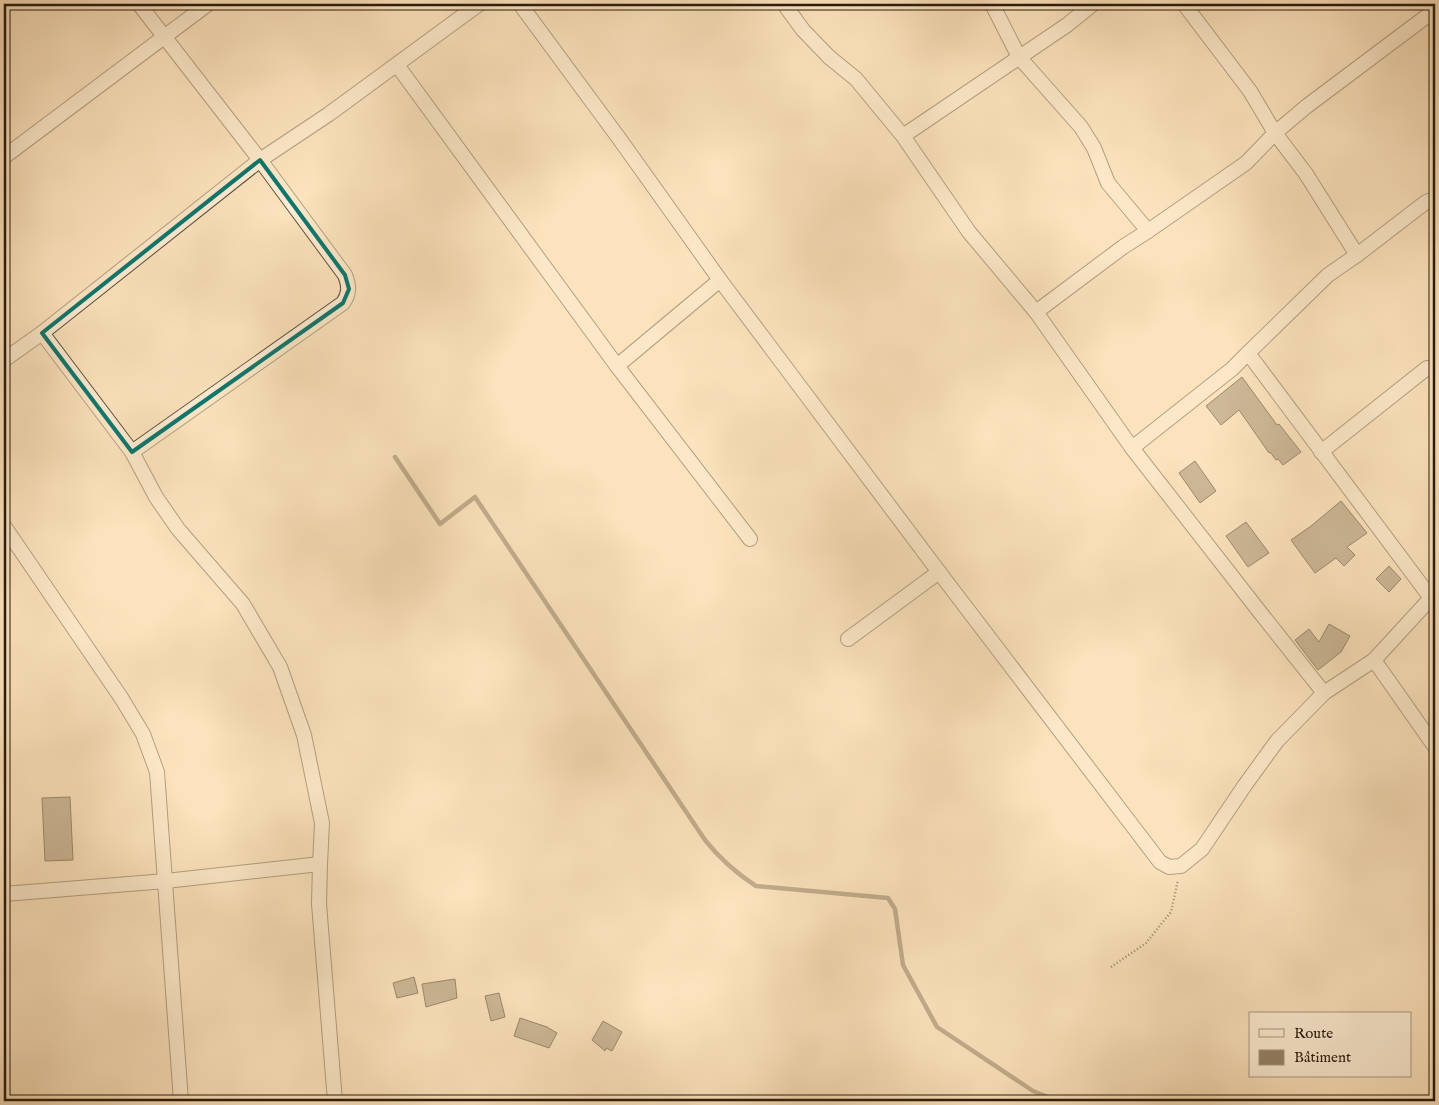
<svg xmlns="http://www.w3.org/2000/svg" width="1439" height="1105" viewBox="0 0 1439 1105" font-family="'IM FELL English',serif">
<style>
.lines{fill:none;stroke-linecap:round;stroke-linejoin:round}
.stream{stroke:#7c6a53;stroke-width:4.5}
.building{fill:#968369;stroke:#281b0d}
.minor-casing{stroke:#5d4d39;stroke-width:16}
.path{stroke:#281b0d;stroke-width:2.5;stroke-dasharray:1 2.5;stroke-linecap:butt}
.minor{stroke:#fdedd4;stroke-width:14}
.marked{fill:none;stroke:#0f766e;stroke-width:4;stroke-linejoin:round}
</style>
<rect width="100%" height="100%" fill="#fce3bd"/>
<filter id="stains"><feTurbulence type="fractalNoise" baseFrequency=".004" numOctaves="4"/><feColorMatrix values="0 0 0 0 .2 0 0 0 0 .09 0 0 0 0 .02 0 0 0 .5 -.17"/></filter>
<radialGradient id="worn" r=".72"><stop offset=".6" stop-color="#630" stop-opacity="0"/><stop offset="1" stop-color="#630" stop-opacity=".3"/></radialGradient>
<g class="lines">
<path class="stream" d="M 395,457 L 440,524 L 475,497 L 705,840 C 720,859 736,873 756,886 L 888,898 L 895,909 L 903,965 L 937,1027 L 1033,1091 L 1058,1101"/>
</g>
<g class="building">
<polygon points="1242,377 1277,425 1279,424 1301,452 1283,465 1278,459 1276,460 1270,452 1269,453 1239,410 1221,425 1206,406"/>
<polygon points="1195,461 1216,491 1200,503 1179,473"/>
<polygon points="1341,501 1367,533 1347,547 1355,555 1344,566 1336,558 1315,573 1291,540 1311,526"/>
<polygon points="1246,522 1269,553 1248,567 1226,536"/>
<polygon points="1389,566 1401,579 1389,592 1376,579"/>
<polygon points="1329,624 1350,636 1341,652 1318,670 1295,640 1309,629 1319,642"/>
<polygon points="70,797 73,860 45,861 42,798"/>
<polygon points="414,977 418,993 397,998 393,983"/>
<polygon points="455,979 457,998 426,1007 422,984"/>
<polygon points="499,993 505,1017 491,1021 485,996"/>
<polygon points="520,1018 547,1027 557,1033 549,1048 514,1036"/>
<polygon points="603,1021 622,1032 612,1051 606,1048 605,1051 592,1040"/>
</g>
<g class="lines">
<defs>
<g id="minor">
<polyline points="520,4 621,141 720,280 939,572 1160,862 1169,867 1181,866 1202,849 1245,785 1277,741 1324,693 1374,660 1431,598 1435,595"/>
<polyline points="784,4 803,30 829,57 856,79 903,136 969,232 1036,312 1132,448 1259,611 1324,693"/>
<polyline points="992,4 1019,57 1081,127 1094,148 1108,183 1148,231 1123,247 1036,312"/>
<polyline points="1184,4 1250,91 1275,133 1306,174 1357,255"/>
<polyline points="397,65 617,366 750,539"/>
<polyline points="903,136 1067,25 1093,4"/>
<polyline points="4,157 208,4"/>
<polyline points="1148,231 1246,163 1275,133 1307,106 1435,10"/>
<polyline points="42,333 132,452 156,497 178,529 243,604 280,667 304,735 322,823 320,864"/>
<polyline points="1248,353 1328,275 1357,255 1426,202 1435,199"/>
<polyline points="4,360 42,333 260,160 329,114 479,4"/>
<polyline points="617,366 720,280"/>
<polyline points="1132,448 1232,369 1248,353 1431,598"/>
<path d="M 132,452 L 343,303 C 350,293 349,285 345,275 L 260,160 L 139,4"/>
<polyline points="1321,452 1427,368"/>
<polyline points="4,526 122,699 143,734 157,772 181,1101"/>
<polyline points="848,639 939,572"/>
<polyline points="1374,660 1435,747"/>
<polyline points="4,894 166,881 320,864 319,904 335,1101"/>
</g>
</defs>
<use href="#minor" class="minor-casing"/>
<polyline class="path" points="1111,967 1146,943 1171,912 1178,880"/>
<use href="#minor" class="minor"/>
</g>
<path d="M0 0H1439V1105H0ZM 260,160 L 345,275 L 349,289 L 343,303 L 132,452 L 42,333 Z" fill="#fce3bd" fill-opacity=".55" fill-rule="evenodd"/>
<path class="marked" d="M 260,160 L 345,275 L 349,289 L 343,303 L 132,452 L 42,333 Z"/>
<rect width="1439" height="1105" fill="none" stroke="#fce3bd" stroke-width="20"/>
<rect x="5" y="5" width="1429" height="1095" fill="none" stroke="#281b0d" stroke-width="2.5"/>
<rect x="10" y="10" width="1419" height="1085" fill="none" stroke="#281b0d"/>
<rect x="1249" y="1012" width="162" height="65" fill="#fdedd4" stroke="#a89984"/>
<rect x="1259" y="1029" width="25" height="8" fill="#fdedd4" stroke="#a89984"/>
<text x="1294" y="1038" font-size="15" fill="#281b0d">Route</text>
<rect x="1259" y="1050" width="25" height="15" fill="#968369" stroke="#a89984"/>
<text x="1294" y="1062" font-size="15" fill="#281b0d">Bâtiment</text>
<rect width="100%" height="100%" filter="url(#stains)"/>
<rect width="100%" height="100%" fill="url(#worn)"/>
</svg>
